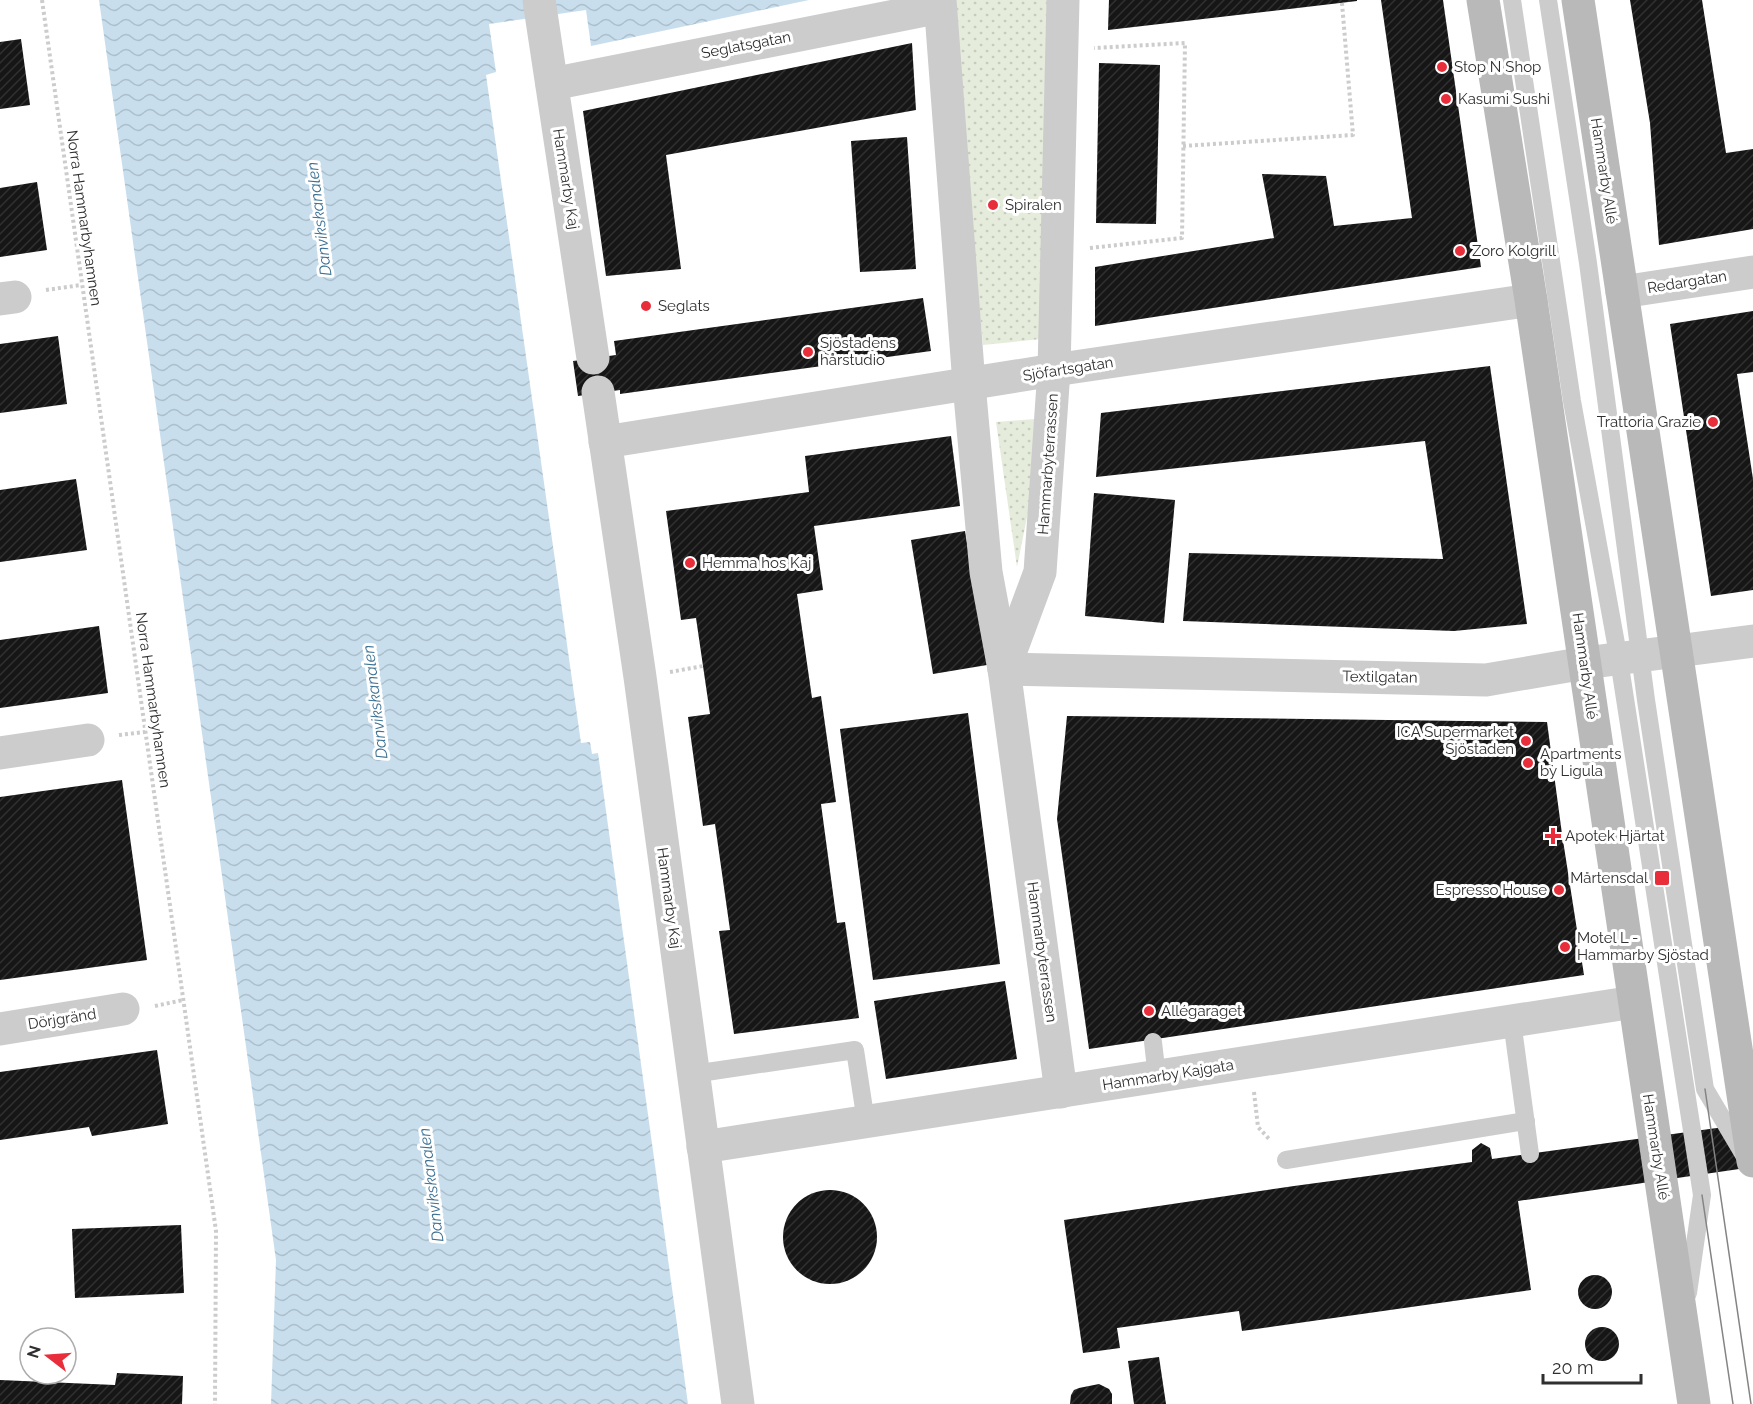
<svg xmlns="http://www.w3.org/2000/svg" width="1753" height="1404" viewBox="0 0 1753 1404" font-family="Raleway,sans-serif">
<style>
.park{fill:url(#park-dots)}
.water{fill:url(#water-waves)}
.building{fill:url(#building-hatch)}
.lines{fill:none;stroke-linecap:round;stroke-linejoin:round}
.path{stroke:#ccc;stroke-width:4;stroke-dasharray:3 3;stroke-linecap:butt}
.lane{stroke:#ccc;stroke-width:18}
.street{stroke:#ccc;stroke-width:33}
.secondary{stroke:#b9b9b9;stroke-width:33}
.tram{stroke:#848484;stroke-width:1.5}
.poi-dot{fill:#e82e3b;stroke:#fff;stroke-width:2}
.labels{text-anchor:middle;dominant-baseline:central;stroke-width:6;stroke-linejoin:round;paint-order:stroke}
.street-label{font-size:15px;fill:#2f2f2f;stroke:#fff}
.poi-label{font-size:15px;fill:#2f2f2f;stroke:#fff;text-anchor:start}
.water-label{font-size:16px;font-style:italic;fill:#3b7093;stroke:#fff}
</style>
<defs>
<pattern id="park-dots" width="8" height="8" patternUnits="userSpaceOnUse" patternTransform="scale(1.5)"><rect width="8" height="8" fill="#e5ecdc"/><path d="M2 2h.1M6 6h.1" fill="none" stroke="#c5cbbd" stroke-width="1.8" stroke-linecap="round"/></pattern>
<pattern id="water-waves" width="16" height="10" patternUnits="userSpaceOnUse" patternTransform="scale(1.5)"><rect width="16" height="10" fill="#c8deed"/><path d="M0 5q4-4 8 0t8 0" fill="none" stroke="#acbfcc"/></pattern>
<pattern id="building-hatch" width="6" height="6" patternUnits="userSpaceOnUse" patternTransform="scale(1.5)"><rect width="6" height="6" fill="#161616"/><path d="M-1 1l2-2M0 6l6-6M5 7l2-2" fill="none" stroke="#303030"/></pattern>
</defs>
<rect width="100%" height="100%" fill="#fff"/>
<g class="park">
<polygon points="953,0 1054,0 1041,339 983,345 962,141"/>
<polygon points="1047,418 1017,567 996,422"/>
</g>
<polygon class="water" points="99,0 809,0 591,46 586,10 489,24 496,72 486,75 581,743 590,742 592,754 598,753 688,1404 271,1404 276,1260"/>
<g class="building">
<polygon points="1109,0 1357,0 1357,1 1108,30"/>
<polygon points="1381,0 1443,0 1481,267 1095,326 1095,267 1274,238 1262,174 1326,176 1334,226 1412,218"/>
<polygon points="1630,0 1702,0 1726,153 1753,149 1753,229 1659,245 1650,123"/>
<polygon points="21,39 30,105 0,109 0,42"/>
<polygon points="912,43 916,110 666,155 681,269 606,276 583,111"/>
<polygon points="1099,63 1160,65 1156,224 1096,223"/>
<polygon points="907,137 916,269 860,272 851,141"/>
<polygon points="37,182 47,250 0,257 0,188"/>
<polygon points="923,298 931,351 620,394 620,390 578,396 573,361 616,355 614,341"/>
<polygon points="1753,311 1753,372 1737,374 1753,479 1753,590 1711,596 1670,324"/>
<polygon points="58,336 67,404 0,413 0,344"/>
<polygon points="1490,366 1527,624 1454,631 1183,621 1189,553 1443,559 1425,441 1096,477 1101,413"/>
<polygon points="951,436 960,506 814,526 823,590 797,594 812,698 821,696 836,802 821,804 837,923 845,922 859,1018 734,1034 719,931 730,930 715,824 703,826 688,717 710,714 696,618 681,620 666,511 809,492 805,456"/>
<polygon points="76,479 87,550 0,562 0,490"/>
<polygon points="1094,493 1175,500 1164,623 1085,616"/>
<polygon points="965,531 987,665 933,674 911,540"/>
<polygon points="99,626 108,693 0,708 0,640"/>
<polygon points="968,713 1000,964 873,980 840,729"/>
<polygon points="1067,716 1547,722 1562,834 1584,975 1089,1049 1057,819"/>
<polygon points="122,780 147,960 0,980 0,797"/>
<polygon points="1005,981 1017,1059 886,1079 874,1001"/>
<polygon points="157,1050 168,1124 92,1136 89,1127 0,1140 0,1072"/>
<polygon points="1753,1123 1753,1167 1518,1201 1531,1290 1242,1331 1239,1311 1117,1328 1120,1348 1083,1353 1064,1220 1294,1186 1472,1162 1472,1150 1481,1143 1490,1148 1492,1159"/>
<circle cx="830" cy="1237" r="47"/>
<polygon points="181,1225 184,1293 75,1298 72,1229"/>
<circle cx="1595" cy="1292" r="17"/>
<circle cx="1602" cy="1344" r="17"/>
<polygon points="1159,1357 1166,1404 1134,1404 1128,1361"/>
<polygon points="117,1373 183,1376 182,1404 0,1404 0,1380 115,1385"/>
<polygon points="1099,1384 1109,1389 1112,1394 1112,1404 1070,1404 1071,1395 1074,1390 1079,1388"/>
</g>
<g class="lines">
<g class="path">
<polyline points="42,0 216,1231 215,1404"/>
<polyline points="1183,146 1353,135 1342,3"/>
<polyline points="1090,248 1182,238 1185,43 1094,48"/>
<polyline points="46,290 81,285"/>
<polyline points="670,672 703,666"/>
<polyline points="119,735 145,732"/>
<polyline points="155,1006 183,1000"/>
<polyline points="1254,1092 1258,1127 1270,1140"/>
</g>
<g class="lane">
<polyline points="1512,0 1572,401 1619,660 1702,1195 1688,1293"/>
<polyline points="1548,0 1588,263 1646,700 1705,1089 1744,1155"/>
<polyline points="1512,1021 1530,1154"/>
<polyline points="1153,1042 1157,1077"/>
<polyline points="693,1074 855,1050 866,1122"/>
<polyline points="1286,1160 1526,1121"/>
</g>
<g class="street">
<polyline points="539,0 593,358"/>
<polyline points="940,0 969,384 986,572 1004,669 1061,1092"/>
<polyline points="552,84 940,7"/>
<polyline points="1622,292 1753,272"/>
<polyline points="0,299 15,297"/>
<polyline points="598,392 640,677 738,1404"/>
<polyline points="605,442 1054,370 1531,300"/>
<polyline points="1004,669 1486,680 1585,663 1753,641"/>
<polyline points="1004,669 1040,572 1054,370 1063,0"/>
<polyline points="0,753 88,740"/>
<polyline points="0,1029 123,1009"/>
<polyline points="703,1147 1634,1002"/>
</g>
<g class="secondary">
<polyline points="1483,0 1531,300 1694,1404"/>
<polyline points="1578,0 1753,1161"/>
</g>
<g class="tram">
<polyline points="1705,1089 1751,1404"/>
<polyline points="1702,1195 1733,1404"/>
</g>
</g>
<g class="poi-dot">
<circle cx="1442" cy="67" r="6"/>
<circle cx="1446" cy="99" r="6"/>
<circle cx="993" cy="205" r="6"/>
<circle cx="1460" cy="251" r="6"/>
<circle cx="646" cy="306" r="6"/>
<circle cx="808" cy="352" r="6"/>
<circle cx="1713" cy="422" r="6"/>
<circle cx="690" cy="563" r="6"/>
<circle cx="1526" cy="741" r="6"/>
<circle cx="1528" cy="763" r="6"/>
<path d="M1550 827h6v6h6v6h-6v6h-6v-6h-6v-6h6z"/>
<rect x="1654" y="870" width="16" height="16" rx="3"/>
<circle cx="1559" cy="890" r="6"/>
<circle cx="1565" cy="947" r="6"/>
<circle cx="1149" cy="1011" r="6"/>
</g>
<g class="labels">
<g class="street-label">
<text transform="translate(746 45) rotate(-11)">Seglatsgatan</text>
<text transform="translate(1604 171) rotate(81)">Hammarby Allé</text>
<text transform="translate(566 179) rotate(81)">Hammarby Kaj</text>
<text transform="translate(84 218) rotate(82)">Norra Hammarbyhamnen</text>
<text transform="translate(1687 282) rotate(-9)">Redargatan</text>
<text transform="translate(1068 369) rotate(-9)">Sjöfartsgatan</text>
<text transform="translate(1048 464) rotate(-86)">Hammarbyterrassen</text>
<text transform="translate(1585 666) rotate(82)">Hammarby Allé</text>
<text transform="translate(1380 677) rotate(1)">Textilgatan</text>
<text transform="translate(153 700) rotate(82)">Norra Hammarbyhamnen</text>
<text transform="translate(669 898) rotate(82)">Hammarby Kaj</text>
<text transform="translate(1042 952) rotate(82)">Hammarbyterrassen</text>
<text transform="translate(62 1019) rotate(-9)">Dörjgränd</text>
<text transform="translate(1168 1075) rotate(-9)">Hammarby Kajgata</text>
<text transform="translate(1656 1147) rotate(81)">Hammarby Allé</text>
</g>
<g class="poi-label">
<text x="1454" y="67">Stop N Shop</text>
<text x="1458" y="99">Kasumi Sushi</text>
<text x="1005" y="205">Spiralen</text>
<text x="1472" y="251">Zoro Kolgrill</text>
<text x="658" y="306">Seglats</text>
<text x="820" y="343">Sjöstadens<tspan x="820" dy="17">hårstudio</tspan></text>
<text x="1701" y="422" text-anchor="end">Trattoria Grazie</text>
<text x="702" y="563">Hemma hos Kaj</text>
<text x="1514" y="732" text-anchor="end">ICA Supermarket<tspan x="1514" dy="17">Sjöstaden</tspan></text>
<text x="1540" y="754">Apartments<tspan x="1540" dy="17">by Ligula</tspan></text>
<text x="1565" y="836">Apotek Hjärtat</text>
<text x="1648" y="878" text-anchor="end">Mårtensdal</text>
<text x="1547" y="890" text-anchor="end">Espresso House</text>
<text x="1577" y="938">Motel L -<tspan x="1577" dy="17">Hammarby Sjöstad</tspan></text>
<text x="1161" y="1011">Allégaraget</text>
</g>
<g class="water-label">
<text transform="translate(319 219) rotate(-97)">Danvikskanalen</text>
<text transform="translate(375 702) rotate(-97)">Danvikskanalen</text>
<text transform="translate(431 1185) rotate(-97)">Danvikskanalen</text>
</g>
</g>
<g transform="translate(48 1356) rotate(287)"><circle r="28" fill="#ffffff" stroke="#acacac" stroke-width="1.5"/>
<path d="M0-4.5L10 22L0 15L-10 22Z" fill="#e82e3b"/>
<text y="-9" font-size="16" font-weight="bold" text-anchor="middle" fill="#2f2f2f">N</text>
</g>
<path d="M1543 1374v9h98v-9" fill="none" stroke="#2f2f2f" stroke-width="3"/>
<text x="1552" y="1374" font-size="18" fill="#2f2f2f" stroke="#ffffff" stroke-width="4.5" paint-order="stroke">20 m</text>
</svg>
